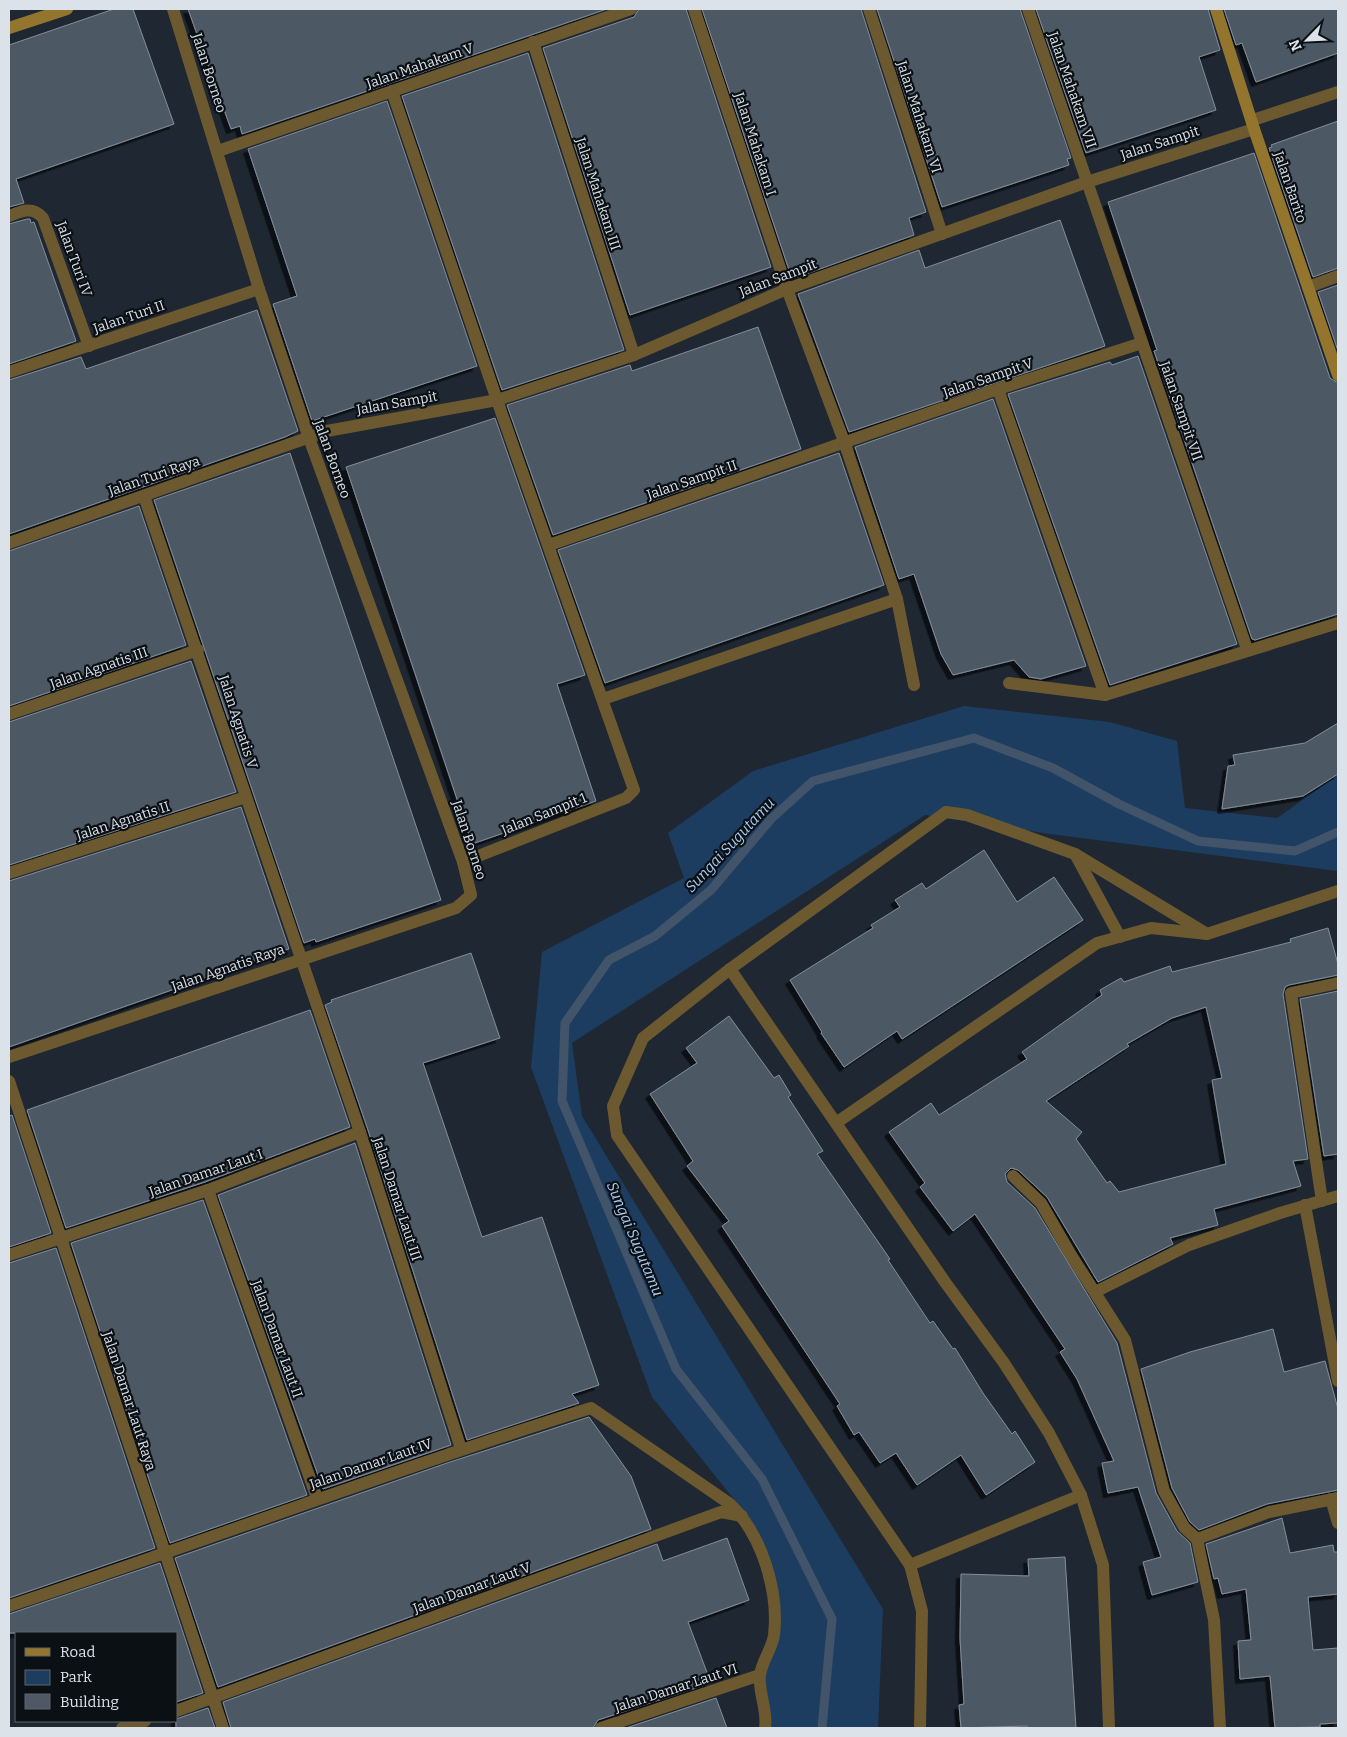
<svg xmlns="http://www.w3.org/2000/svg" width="1347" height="1737" viewBox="0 0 1347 1737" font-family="Bitter,serif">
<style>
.green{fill:#1d3d60}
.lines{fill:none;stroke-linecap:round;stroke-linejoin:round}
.stream{stroke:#42546a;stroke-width:9}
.building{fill:#4e5965;stroke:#828e9b;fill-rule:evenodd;filter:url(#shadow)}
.street{stroke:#6c5930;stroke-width:12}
.secondary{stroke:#94752e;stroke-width:12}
.labels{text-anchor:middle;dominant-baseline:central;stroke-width:4.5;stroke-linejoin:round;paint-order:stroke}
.street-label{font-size:14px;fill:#dbe2e9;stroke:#0b1014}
.water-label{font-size:15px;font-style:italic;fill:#a9cbf3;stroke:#0b1014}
</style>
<defs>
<filter id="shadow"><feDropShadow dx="-4.5" dy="4.5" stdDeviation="0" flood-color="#0009"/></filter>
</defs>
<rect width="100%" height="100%" fill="#1e2732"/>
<polygon class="green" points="964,706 1110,722 1177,741 1185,808 1277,818 1338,775 1338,870 1337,871 1050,834 925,815 572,1043 582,1116 883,1609 878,1728 761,1728 760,1675 775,1627 749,1518 652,1397 531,1067 542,952 684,878 668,833 753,771"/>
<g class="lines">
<polyline class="stream" points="822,1728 832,1619 762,1479 676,1369 562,1101 565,1023 609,960 655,936 711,890 771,819 813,781 974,738 1053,768 1119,804 1198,841 1295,851 1338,832"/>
</g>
<g class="building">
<polygon points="114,9 133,9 174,124 16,179 24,203 9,207 9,45"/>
<polygon points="188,9 607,9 242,134 240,126 231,129"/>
<polygon points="639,9 686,9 771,267 630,315 543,48 634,17"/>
<polygon points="702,9 861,9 926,212 909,218 914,235 792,279"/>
<polygon points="877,9 1020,9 1071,158 1067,159 1069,165 942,207"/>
<polygon points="1036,9 1208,9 1220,50 1199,57 1216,110 1086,153"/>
<polygon points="1224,9 1338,9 1338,53 1256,82 1242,43 1236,45"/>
<polygon points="528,53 624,350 502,390 402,96"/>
<polygon points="387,101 477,366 312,421 273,304 297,296 248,149"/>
<polygon points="1338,121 1338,268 1313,277 1269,148 1272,147 1271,145"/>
<polygon points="1254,153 1330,378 1338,383 1338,614 1255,640 1252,639 1154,351 1157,350 1108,202"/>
<polygon points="27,219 30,219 31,223 34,222 76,341 9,364 9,224"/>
<polygon points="1060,220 1105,346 849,432 798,294 919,250 925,268"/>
<polygon points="1338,285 1338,351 1318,292"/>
<polygon points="257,310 298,431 285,437 9,534 9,380 81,357 86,369"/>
<polygon points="758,327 801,449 553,535 507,405 630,365 632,371"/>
<polygon points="1138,356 1237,644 1110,685 1008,394 1110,362 1112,365"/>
<polygon points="993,399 1086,666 1041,679 1029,677 1014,660 953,675 941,654 914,574 899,579 855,447"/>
<polygon points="495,418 585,675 557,684 596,801 472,844 346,467"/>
<polygon points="290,453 441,900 316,942 315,939 304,943 154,500"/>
<polygon points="839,453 884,585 605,683 558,550"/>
<polygon points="139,506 186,645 9,706 9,551"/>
<polygon points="191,661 236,792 9,865 9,722"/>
<polygon points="1338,723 1338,774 1303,796 1222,809 1228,766 1235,765 1233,755 1305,743"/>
<polygon points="241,807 289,949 9,1047 9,881"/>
<polygon points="984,850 1017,902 1054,877 1083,920 902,1039 897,1031 844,1067 821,1033 822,1032 790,980 873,928 871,925 900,907 895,900 922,883 926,889"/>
<path d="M 1328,928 L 1338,964 L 1338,975 L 1289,985 L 1285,987 L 1283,994 L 1308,1159 L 1293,1161 L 1301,1186 L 1214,1209 L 1218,1225 L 1170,1238 L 1173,1244 L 1098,1282 L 1047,1197 L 1018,1170 L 1011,1168 L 1005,1174 L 1007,1182 L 1035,1208 L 1117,1343 L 1156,1493 L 1177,1531 L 1190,1543 L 1198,1582 L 1152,1595 L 1143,1562 L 1161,1557 L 1138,1487 L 1108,1493 L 1102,1463 L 1114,1461 L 1077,1379 L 1060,1352 L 1065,1349 L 975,1214 L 953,1231 L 920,1187 L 925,1183 L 889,1132 L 931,1103 L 939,1115 L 1027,1059 L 1022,1052 L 1102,995 L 1100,990 L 1121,978 L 1124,982 L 1170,966 L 1172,972 L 1291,942 L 1290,939 ZM 1206,1007 L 1222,1078 L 1212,1080 L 1226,1164 L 1119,1192 L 1110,1181 L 1107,1183 L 1076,1139 L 1082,1132 L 1046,1101 L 1129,1046 L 1127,1044 L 1172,1018 Z"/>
<polygon points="471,953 500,1038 423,1063 482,1237 542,1217 599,1385 572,1394 579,1403 467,1440 368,1130 325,1005 332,1002 331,1000"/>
<polygon points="1338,991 1338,1154 1324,1156 1300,999"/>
<polygon points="310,1010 350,1127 205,1182 66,1228 27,1110"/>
<polygon points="729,1016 774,1078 779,1075 791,1095 788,1097 823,1151 817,1154 890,1259 888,1260 930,1323 933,1321 953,1349 955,1348 983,1393 1012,1434 1015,1431 1035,1462 986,1495 961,1455 917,1485 896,1453 880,1463 859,1432 854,1435 837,1406 840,1404 722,1226 729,1221 687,1166 693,1161 650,1094 697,1063 686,1048"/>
<polygon points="12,1115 51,1233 9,1247 9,1116"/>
<polygon points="355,1143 451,1445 323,1489 218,1195"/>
<polygon points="203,1200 307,1495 170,1543 71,1243"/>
<polygon points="56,1248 155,1548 9,1598 9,1263"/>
<polygon points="1273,1329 1284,1372 1325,1361 1338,1409 1338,1490 1267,1504 1199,1530 1190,1522 1172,1488 1141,1369 1190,1352"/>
<polygon points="589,1417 631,1476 651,1529 218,1687 175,1558 447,1463"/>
<polygon points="1282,1518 1290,1553 1333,1545 1334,1552 1338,1552 1338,1594 1308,1597 1313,1650 1338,1648 1338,1723 1320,1724 1320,1727 1275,1728 1270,1676 1240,1679 1238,1641 1251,1640 1246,1589 1222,1594 1218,1578 1214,1579 1206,1544"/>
<polygon points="727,1538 749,1600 688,1622 711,1683 598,1720 593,1728 231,1728 223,1702 657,1544 663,1561"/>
<polygon points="1065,1557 1076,1728 1027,1728 1027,1726 961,1728 959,1705 964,1704 960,1638 961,1574 1029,1576 1028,1559"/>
<polygon points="160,1563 203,1693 176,1702 176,1633 9,1633 9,1614"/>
<polygon points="716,1698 727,1728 626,1728"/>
<polygon points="208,1708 215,1728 176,1728 176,1719"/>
</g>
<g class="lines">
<g class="street">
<polyline points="694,9 787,289 845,444 897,599 914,685"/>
<polyline points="869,9 942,234"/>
<polyline points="1028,9 1247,649"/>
<polyline points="533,42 634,355"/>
<polyline points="392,91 497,400 634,790 626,798 463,862"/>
<polyline points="1253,120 1338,92"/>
<polyline points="218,151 631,9"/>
<path d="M 9,216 C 22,211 32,206 43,218 L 89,346"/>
<polyline points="1308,287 1338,276"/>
<polyline points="9,372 259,289"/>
<polyline points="998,389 1105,695"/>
<polyline points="144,496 360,1132 461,1449"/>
<polyline points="9,543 327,431 497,400 634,355 787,289 1087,182 1254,129"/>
<polyline points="549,545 998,389 1142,343"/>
<polyline points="1009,683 1105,695 1338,623"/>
<polyline points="603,699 897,599"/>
<polyline points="9,714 198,650"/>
<polyline points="1075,854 1120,937"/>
<polyline points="9,873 246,797"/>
<polyline points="730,969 945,1282 1004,1363 1049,1433 1081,1495 1103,1565 1109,1728"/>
<polyline points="9,1057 456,908 471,895 463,862 309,438 259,289 173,9"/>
<polyline points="9,1081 223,1728"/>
<polyline points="836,1123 1097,943 1151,928 1207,934 1338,891"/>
<polyline points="1013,1176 1041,1203 1071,1255 1125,1340 1164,1491 1184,1527 1197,1539"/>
<polyline points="208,1190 317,1498"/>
<polyline points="1322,1201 1291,993 1338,983"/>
<polyline points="1305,1205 1338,1381"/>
<polyline points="9,1255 208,1190 360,1132"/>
<polyline points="1095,1292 1189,1245 1280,1213 1338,1196"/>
<polyline points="1331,1499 1338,1523"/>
<polyline points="910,1565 1081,1495"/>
<path d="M 9,1606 C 204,1542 395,1469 591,1408 L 730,1504 C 762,1535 779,1591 774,1635 C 772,1649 762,1661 760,1675 C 758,1692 768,1711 765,1728"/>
<polyline points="176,1711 721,1512 742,1516"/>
<polyline points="122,1728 145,1721"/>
<polyline points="601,1728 760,1675"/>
<polyline points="920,1728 922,1611 910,1565 617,1135 613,1106 643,1038 730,969 946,812 967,815 1075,854 1207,934"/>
<polyline points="1220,1728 1214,1620 1197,1539 1269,1512 1338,1498"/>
</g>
<g class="secondary">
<polyline points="1216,9 1254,129 1338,375"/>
<polyline points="9,28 67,9"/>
</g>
</g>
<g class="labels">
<g class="street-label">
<text transform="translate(420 66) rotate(-19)">Jalan Mahakam V</text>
<text transform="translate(209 73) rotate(72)">Jalan Borneo</text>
<text transform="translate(1072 90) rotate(71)">Jalan Mahakam VII</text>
<text transform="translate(919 117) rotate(72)">Jalan Mahakam VI</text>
<text transform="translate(1160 143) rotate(-18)">Jalan Sampit</text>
<text transform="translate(755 144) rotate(72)">Jalan Mahakam I</text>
<text transform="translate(1290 187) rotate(71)">Jalan Barito</text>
<text transform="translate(598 194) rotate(72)">Jalan Mahakam III</text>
<text transform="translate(74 259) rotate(70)">Jalan Turi IV</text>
<text transform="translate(778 278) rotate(-21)">Jalan Sampit</text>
<text transform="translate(129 317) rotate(-19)">Jalan Turi II</text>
<text transform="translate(988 378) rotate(-19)">Jalan Sampit V</text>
<text transform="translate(397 403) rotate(-10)">Jalan Sampit</text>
<text transform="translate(1181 411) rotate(71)">Jalan Sampit VII</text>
<text transform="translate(332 459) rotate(70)">Jalan Borneo</text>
<text transform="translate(154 476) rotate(-19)">Jalan Turi Raya</text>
<text transform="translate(692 480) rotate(-19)">Jalan Sampit II</text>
<text transform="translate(99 668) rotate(-19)">Jalan Agnatis III</text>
<text transform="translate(238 722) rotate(72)">Jalan Agnatis V</text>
<text transform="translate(544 814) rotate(-22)">Jalan Sampit 1</text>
<text transform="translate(123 821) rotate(-18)">Jalan Agnatis II</text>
<text transform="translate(469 840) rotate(72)">Jalan Borneo</text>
<text transform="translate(228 968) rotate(-19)">Jalan Agnatis Raya</text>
<text transform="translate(206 1173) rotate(-19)">Jalan Damar Laut I</text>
<text transform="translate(397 1199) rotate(72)">Jalan Damar Laut III</text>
<text transform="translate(277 1339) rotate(70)">Jalan Damar Laut II</text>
<text transform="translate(129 1401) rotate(72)">Jalan Damar Laut Raya</text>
<text transform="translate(371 1464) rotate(-19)">Jalan Damar Laut IV</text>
<text transform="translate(472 1588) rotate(-20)">Jalan Damar Laut V</text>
<text transform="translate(676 1688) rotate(-18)">Jalan Damar Laut VI</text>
</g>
<g class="water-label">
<text transform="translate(730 845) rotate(-47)">Sungai Sugutamu</text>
<text transform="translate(635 1239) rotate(67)">Sungai Sugutamu</text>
</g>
</g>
<rect width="1347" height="1737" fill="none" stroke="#dbe2e9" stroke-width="20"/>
<rect x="15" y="1632" width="162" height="90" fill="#0b1014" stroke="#5e6469"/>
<rect x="25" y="1648" width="25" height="8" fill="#94752e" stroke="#5e6469"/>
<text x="60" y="1657" font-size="15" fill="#dbe2e9">Road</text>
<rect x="25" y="1670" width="25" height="15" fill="#1d3d60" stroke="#5e6469"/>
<text x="60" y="1682" font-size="15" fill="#dbe2e9">Park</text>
<rect x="25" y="1694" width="25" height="15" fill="#4e5965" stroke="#5e6469"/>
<text x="60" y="1707" font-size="15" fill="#dbe2e9">Building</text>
<g transform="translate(1307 40) rotate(246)" stroke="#0b1014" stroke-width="4" paint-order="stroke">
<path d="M0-4L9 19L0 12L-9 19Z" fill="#dbe2e9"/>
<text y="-8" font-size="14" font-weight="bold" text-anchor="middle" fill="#dbe2e9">N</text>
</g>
</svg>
